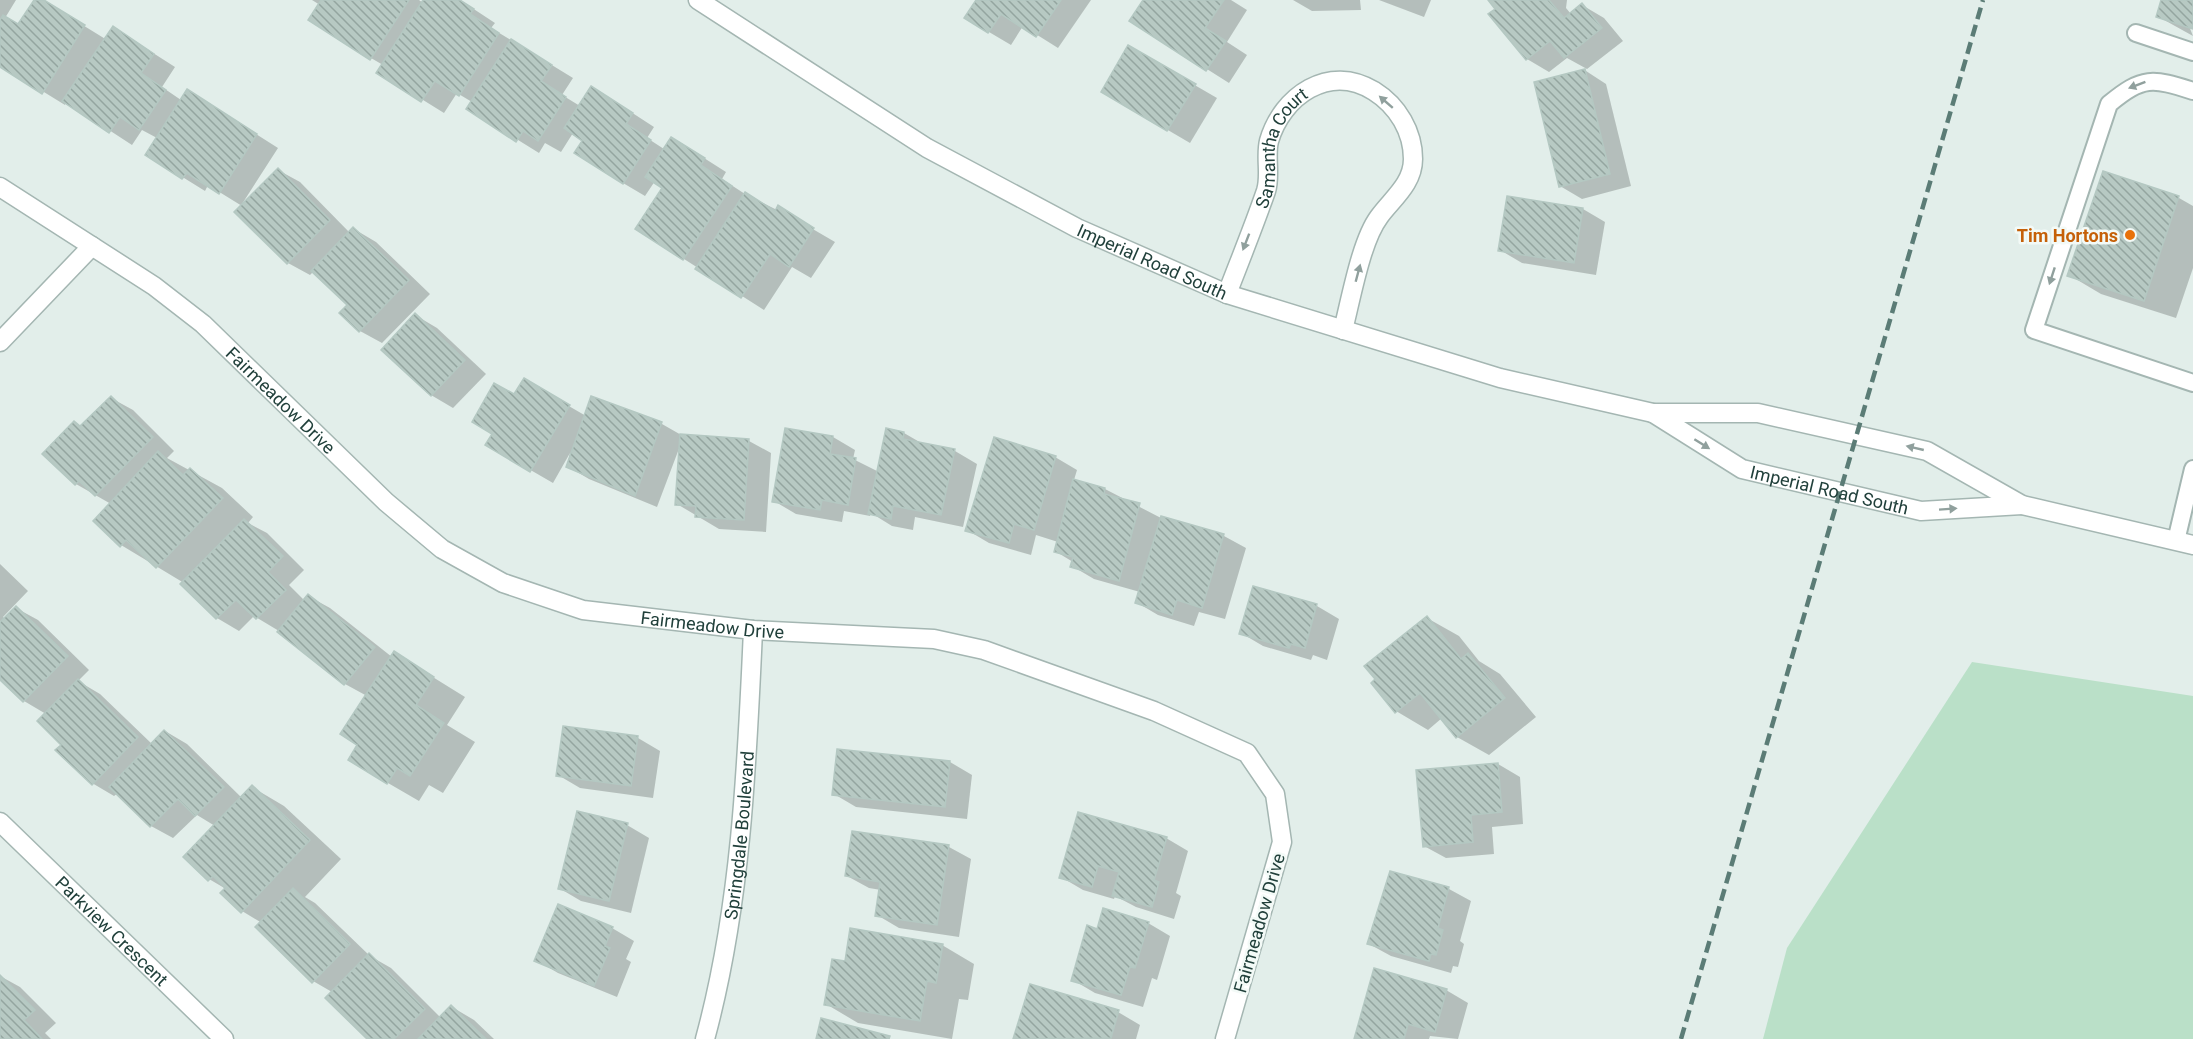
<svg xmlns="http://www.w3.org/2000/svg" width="2193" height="1039" viewBox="0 0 2193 1039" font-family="Roboto,sans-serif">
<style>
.grass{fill:#bae0c8}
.shadow{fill:#0003}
.building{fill:url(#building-back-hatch);stroke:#b4c8c2;stroke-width:1.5}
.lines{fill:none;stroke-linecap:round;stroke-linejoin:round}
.service-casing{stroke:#a4b6b2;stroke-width:20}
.minor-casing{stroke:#a4b6b2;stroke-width:21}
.tertiary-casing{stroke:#a4b6b2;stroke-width:21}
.service{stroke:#fff;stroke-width:16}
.minor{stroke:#fff;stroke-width:18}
.tertiary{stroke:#fff;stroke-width:18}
.rail{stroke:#5b7c76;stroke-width:4.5;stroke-dasharray:12 6;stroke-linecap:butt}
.oneway{fill:#90a09d}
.food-dot{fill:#e8710a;stroke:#f3faf7;stroke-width:2}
.labels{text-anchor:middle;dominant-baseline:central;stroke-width:5;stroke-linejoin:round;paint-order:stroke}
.street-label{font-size:18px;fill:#21403b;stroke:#f3faf7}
.food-label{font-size:18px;font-weight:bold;fill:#c56008;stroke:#f3faf7;text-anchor:end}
</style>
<defs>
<pattern id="building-back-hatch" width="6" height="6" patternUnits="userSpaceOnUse" patternTransform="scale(1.5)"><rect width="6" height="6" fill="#b7c9c3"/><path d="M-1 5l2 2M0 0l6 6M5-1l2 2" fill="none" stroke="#94a5a0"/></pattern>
</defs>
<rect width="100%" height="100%" fill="#e2eeea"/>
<polygon class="grass" points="1972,662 2193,696 2193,1039 1763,1039 1787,948"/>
<g class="shadow">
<polygon points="0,0 16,0 5,18 19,26 35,0 42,0 107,40 114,28 175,67 162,87 181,100 209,104 278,148 242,204 278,170 300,182 350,233 354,229 376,242 430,294 382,343 360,331 350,305 314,271 310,275 288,263 242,206 208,185 205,191 147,155 157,138 142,130 132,145 66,102 65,105 0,65"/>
<polygon points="312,0 419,0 423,3 425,0 460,0 495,23 491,28 573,78 562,95 580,106 614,101 654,127 647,138 664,149 693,151 726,172 722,179 745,194 799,221 835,242 811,278 792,267 764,310 637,229 664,187 655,181 645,196 623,183 584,140 573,133 561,152 545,143 539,153 468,109 472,102 457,93 444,113 378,72 383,65 371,58 320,5"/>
<polygon points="977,0 1091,0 1058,48 1023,26 1011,45 989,32 967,17"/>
<polygon points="1145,0 1231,0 1247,10 1227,42 1247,55 1229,83 1131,21"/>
<polygon points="1293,0 1360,0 1361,10 1312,11"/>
<polygon points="1379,0 1431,0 1424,17"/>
<polygon points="1490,0 1567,0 1566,8 1571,14 1582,5 1604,18 1623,41 1587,69 1567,58 1549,72 1527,59"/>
<polygon points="2163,0 2193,0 2193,27 2189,26 2193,36 2157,16"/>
<polygon points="1129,47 1217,98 1190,143 1103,92"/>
<polygon points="1586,71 1606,84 1631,186 1582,199 1560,186 1535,83"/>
<polygon points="2104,173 2179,198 2193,206 2193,268 2176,318 2101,294 2069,275"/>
<polygon points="1583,209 1605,222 1596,275 1522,263 1500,250"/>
<polygon points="415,315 437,328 486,374 453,408 431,395"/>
<polygon points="524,380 586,416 592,398 662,424 683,436 749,441 771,453 766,532 719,529 677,504 680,446 657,507 589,479 567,466 570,453 553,483 487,445"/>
<polygon points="111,398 133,410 174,451 167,458 222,488 253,517 248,523 267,533 304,570 289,585 304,600 308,596 330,608 392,657 394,653 465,697 447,725 475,742 443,793 429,785 419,801 388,783 359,744 367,696 345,684 279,631 254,616 239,631 217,618 184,583 121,545 111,504 76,484 74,423 82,427"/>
<polygon points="786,429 833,437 855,450 853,459 879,472 904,433 923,444 955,451 977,464 963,527 915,517 913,530 892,526 871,513 870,516 844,511 842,522 796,514 774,501"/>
<polygon points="1055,457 1077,470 1074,480 1105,489 1161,518 1224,536 1246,548 1225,619 1199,612 1194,626 1158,615 1136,602 1140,592 1094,579 1072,566 1073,562 1055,551 1058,542 1036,535 1031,555 989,543 967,530"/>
<polygon points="0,564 28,591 3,617 5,619 16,608 38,620 89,670 78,681 100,694 152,744 165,731 187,744 242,798 252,787 284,806 341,859 305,897 315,903 370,956 391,968 441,1018 452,1007 474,1020 494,1039 369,1039 332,992 313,981 262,923 242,911 226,889 209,879 215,826 197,815 173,838 151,826 118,793 114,796 92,783 63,745 46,714 24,701 0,678"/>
<polygon points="1254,588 1317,606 1339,619 1327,660 1313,655 1311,660 1263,646 1241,633"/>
<polygon points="1427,618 1459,636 1479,661 1500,674 1536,717 1489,755 1457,737 1442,718 1428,730 1396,711"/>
<polygon points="564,728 638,738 660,751 653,798 580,788 558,775"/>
<polygon points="950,762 972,775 967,819 856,807 834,794"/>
<polygon points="1498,764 1520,777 1523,824 1492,827 1494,854 1446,858 1424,846"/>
<polygon points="627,825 649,838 631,913 581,901 559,888"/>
<polygon points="1166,838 1188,851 1176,893 1181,896 1174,919 1136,907 1115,896 1114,899 1083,890 1061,877"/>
<polygon points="949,847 971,859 959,937 899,928 877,915 881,890 869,888 847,876"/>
<polygon points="1391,873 1449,889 1471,901 1460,941 1464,944 1458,967 1453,966 1451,973 1391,956 1369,944"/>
<polygon points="1148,923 1170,936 1157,980 1152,978 1143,1007 1095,993 1073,980"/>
<polygon points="612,928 634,941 626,959 631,962 617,997 558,973 536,960"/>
<polygon points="942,945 974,964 968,1000 959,999 952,1039 858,1023 826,1004 846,963"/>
<polygon points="0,976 20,987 56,1023 45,1033 51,1039 0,1039"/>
<polygon points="1031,986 1118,1012 1140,1025 1136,1039 1014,1039"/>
<polygon points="1446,990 1468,1003 1458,1039 1430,1036 1429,1039 1355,1039"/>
</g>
<g class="building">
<polygon points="34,0 44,0 85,25 42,94 0,67 0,20 3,15 18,24"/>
<polygon points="321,0 409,0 370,60 308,20"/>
<polygon points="423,0 460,0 474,9 470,14 499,33 459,96 435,81 421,102 376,73"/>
<polygon points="976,0 1061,0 1036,37 1001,14 988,33 964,18"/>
<polygon points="1143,0 1224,0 1205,28 1226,41 1206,71 1129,21"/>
<polygon points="1488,0 1549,0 1564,18 1582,3 1602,28 1564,58 1550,41 1526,60 1488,14 1495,9"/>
<polygon points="2161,0 2193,0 2193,29 2156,17"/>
<polygon points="113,26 154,54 141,73 166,90 139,130 120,117 109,133 62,101"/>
<polygon points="511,39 552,65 541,81 566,97 538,141 523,131 516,142 466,109"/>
<polygon points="1128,45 1196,84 1167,131 1101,92"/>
<polygon points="1585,69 1610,174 1559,187 1534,82"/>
<polygon points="591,86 633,113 626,124 651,140 623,184 574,153 582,141 564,128"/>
<polygon points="187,89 257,134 219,194 187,173 182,179 145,155"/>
<polygon points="671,137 705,158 701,165 732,186 683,260 635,229 662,188 645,177"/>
<polygon points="278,168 330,220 287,264 234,212"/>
<polygon points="2103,171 2179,196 2144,301 2067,276"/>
<polygon points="745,192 775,211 778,205 814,228 789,267 770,254 741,298 695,269"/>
<polygon points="1507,196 1583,208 1574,263 1498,251"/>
<polygon points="353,227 409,280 359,332 339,313 347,305 311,271"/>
<polygon points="415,313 465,360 431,396 381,350"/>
<polygon points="524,378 570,405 530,472 485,445 492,434 472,422 494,383 514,394"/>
<polygon points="111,396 153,437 95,496 79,481 75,485 42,454 74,421 80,426"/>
<polygon points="591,396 662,422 635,496 566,467"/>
<polygon points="785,428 833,436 830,454 856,458 848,505 822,500 820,510 772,502"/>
<polygon points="886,428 904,432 903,439 955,449 941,515 893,506 891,519 868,514"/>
<polygon points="680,434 749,439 744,520 695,517 696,506 675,505"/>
<polygon points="994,437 1056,456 1034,530 1014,524 1009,543 965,531"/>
<polygon points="158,451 183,475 190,468 223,498 156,568 126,540 120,547 93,521"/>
<polygon points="1073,479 1105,488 1104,494 1140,503 1119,581 1070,567 1073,557 1054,552"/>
<polygon points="1161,516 1224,534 1202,608 1177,600 1172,615 1135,603"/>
<polygon points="244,519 283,556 268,572 286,590 256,619 236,600 216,619 180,584"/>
<polygon points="1253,586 1317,604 1305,648 1291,644 1289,648 1239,634"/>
<polygon points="308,594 375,647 344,685 277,632"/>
<polygon points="16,606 68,656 23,702 0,680 0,622"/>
<polygon points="1427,616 1461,659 1468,653 1505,698 1456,738 1420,693 1395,713 1371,683 1375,679 1364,666"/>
<polygon points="394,651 434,677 416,705 444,723 410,776 397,768 387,784 348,760 357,745 340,734"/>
<polygon points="78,679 138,737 92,785 55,750 61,745 37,721"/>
<polygon points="563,726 638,736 631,786 556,776"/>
<polygon points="164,730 224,787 195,816 178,799 150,827 109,787"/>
<polygon points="837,749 950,761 945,807 832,795"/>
<polygon points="1498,763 1502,812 1471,815 1473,842 1423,847 1416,770"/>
<polygon points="252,785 310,840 241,913 220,893 225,888 213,876 208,881 183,857"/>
<polygon points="577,811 628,823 609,901 558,889"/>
<polygon points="1078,812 1167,837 1154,880 1159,882 1152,907 1112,896 1119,872 1098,866 1092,887 1059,878"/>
<polygon points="852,831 949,845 937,925 875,916 880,882 845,876"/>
<polygon points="1390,871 1449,887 1438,928 1443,930 1436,955 1431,954 1429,961 1367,944"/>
<polygon points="293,888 350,944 312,983 255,927"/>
<polygon points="558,904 613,927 605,946 610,948 594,986 534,961"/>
<polygon points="1103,908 1149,922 1135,968 1130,967 1121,995 1071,981 1087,925 1097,929"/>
<polygon points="850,928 943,944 936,983 927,981 920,1021 824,1005 832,959 845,961"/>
<polygon points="369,953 425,1009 394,1039 367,1039 325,998"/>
<polygon points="1374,968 1447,989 1435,1032 1408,1024 1404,1039 1354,1039"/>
<polygon points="0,975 35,1010 24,1020 42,1039 0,1039"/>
<polygon points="1030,984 1119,1010 1111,1038 1013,1039"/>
<polygon points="451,1005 486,1039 418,1039"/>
<polygon points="821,1018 890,1036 889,1039 816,1039"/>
</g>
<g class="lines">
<defs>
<g id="service">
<polyline points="2136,33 2193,52"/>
<path d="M 2193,91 C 2152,78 2143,76 2109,104 L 2034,330 L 2193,383"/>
<polyline points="2176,541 2193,469"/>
</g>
<g id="minor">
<path id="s1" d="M 0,187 L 154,286 L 203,324 L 386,502 L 442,549 L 503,583 L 583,610 L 753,630 L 934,639 L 984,650 L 1154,711 L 1247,753 L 1275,794 L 1282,842 L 1225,1039"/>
<path id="s2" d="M 1227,294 C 1240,260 1254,226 1266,191 C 1271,175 1265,157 1269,141 C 1282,96 1329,63 1374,91 C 1398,106 1413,132 1413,159 C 1413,184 1392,199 1379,217 C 1361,241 1351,299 1343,330"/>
<polyline points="0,342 92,246"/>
<path id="s3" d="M 0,822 L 224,1039"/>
<path id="s4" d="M 705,1039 C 741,907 747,766 753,630"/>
</g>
<g id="tertiary">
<path id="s5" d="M 698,0 L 927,148 L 1077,228 L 1227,294 L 1500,378 L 1653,413 L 1758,413 L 1927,451 L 2022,505 L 2193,545"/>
<path id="s6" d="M 1653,413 L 1742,469 L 1921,511 L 2022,505"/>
</g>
</defs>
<use href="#service" class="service-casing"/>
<use href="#minor" class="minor-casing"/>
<use href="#tertiary" class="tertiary-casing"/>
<use href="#service" class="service"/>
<use href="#minor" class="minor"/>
<use href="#tertiary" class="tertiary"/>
<polyline class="rail" points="1681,1039 1983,0"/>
</g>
<defs><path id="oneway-solid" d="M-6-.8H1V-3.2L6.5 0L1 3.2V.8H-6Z" transform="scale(1.5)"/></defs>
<g class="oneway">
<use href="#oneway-solid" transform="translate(2137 85) rotate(159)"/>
<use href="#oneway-solid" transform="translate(1386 102) rotate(-139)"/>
<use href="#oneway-solid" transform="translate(1246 242) rotate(111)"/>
<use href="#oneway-solid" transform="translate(1358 273) rotate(-75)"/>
<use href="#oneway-solid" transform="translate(2052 276) rotate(108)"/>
<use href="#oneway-solid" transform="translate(1702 444) rotate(32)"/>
<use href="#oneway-solid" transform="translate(1915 448) rotate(-167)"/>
<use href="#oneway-solid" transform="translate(1948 509) rotate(-4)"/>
</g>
<circle class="food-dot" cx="2130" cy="235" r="6"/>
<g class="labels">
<g class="street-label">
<text stroke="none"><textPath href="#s2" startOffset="158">Samantha Court</textPath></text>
<text stroke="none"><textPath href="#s5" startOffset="525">Imperial Road South</textPath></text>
<text stroke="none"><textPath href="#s1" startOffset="354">Fairmeadow Drive</textPath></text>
<text stroke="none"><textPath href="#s6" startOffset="195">Imperial Road South</textPath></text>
<text stroke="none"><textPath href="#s1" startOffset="858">Fairmeadow Drive</textPath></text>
<text stroke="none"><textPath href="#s4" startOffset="207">Springdale Boulevard</textPath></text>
<text transform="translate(1259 923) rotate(-74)">Fairmeadow Drive</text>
<text stroke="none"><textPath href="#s3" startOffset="156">Parkview Crescent</textPath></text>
</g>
<g class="food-label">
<text x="2118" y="235">Tim Hortons</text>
</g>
</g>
</svg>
